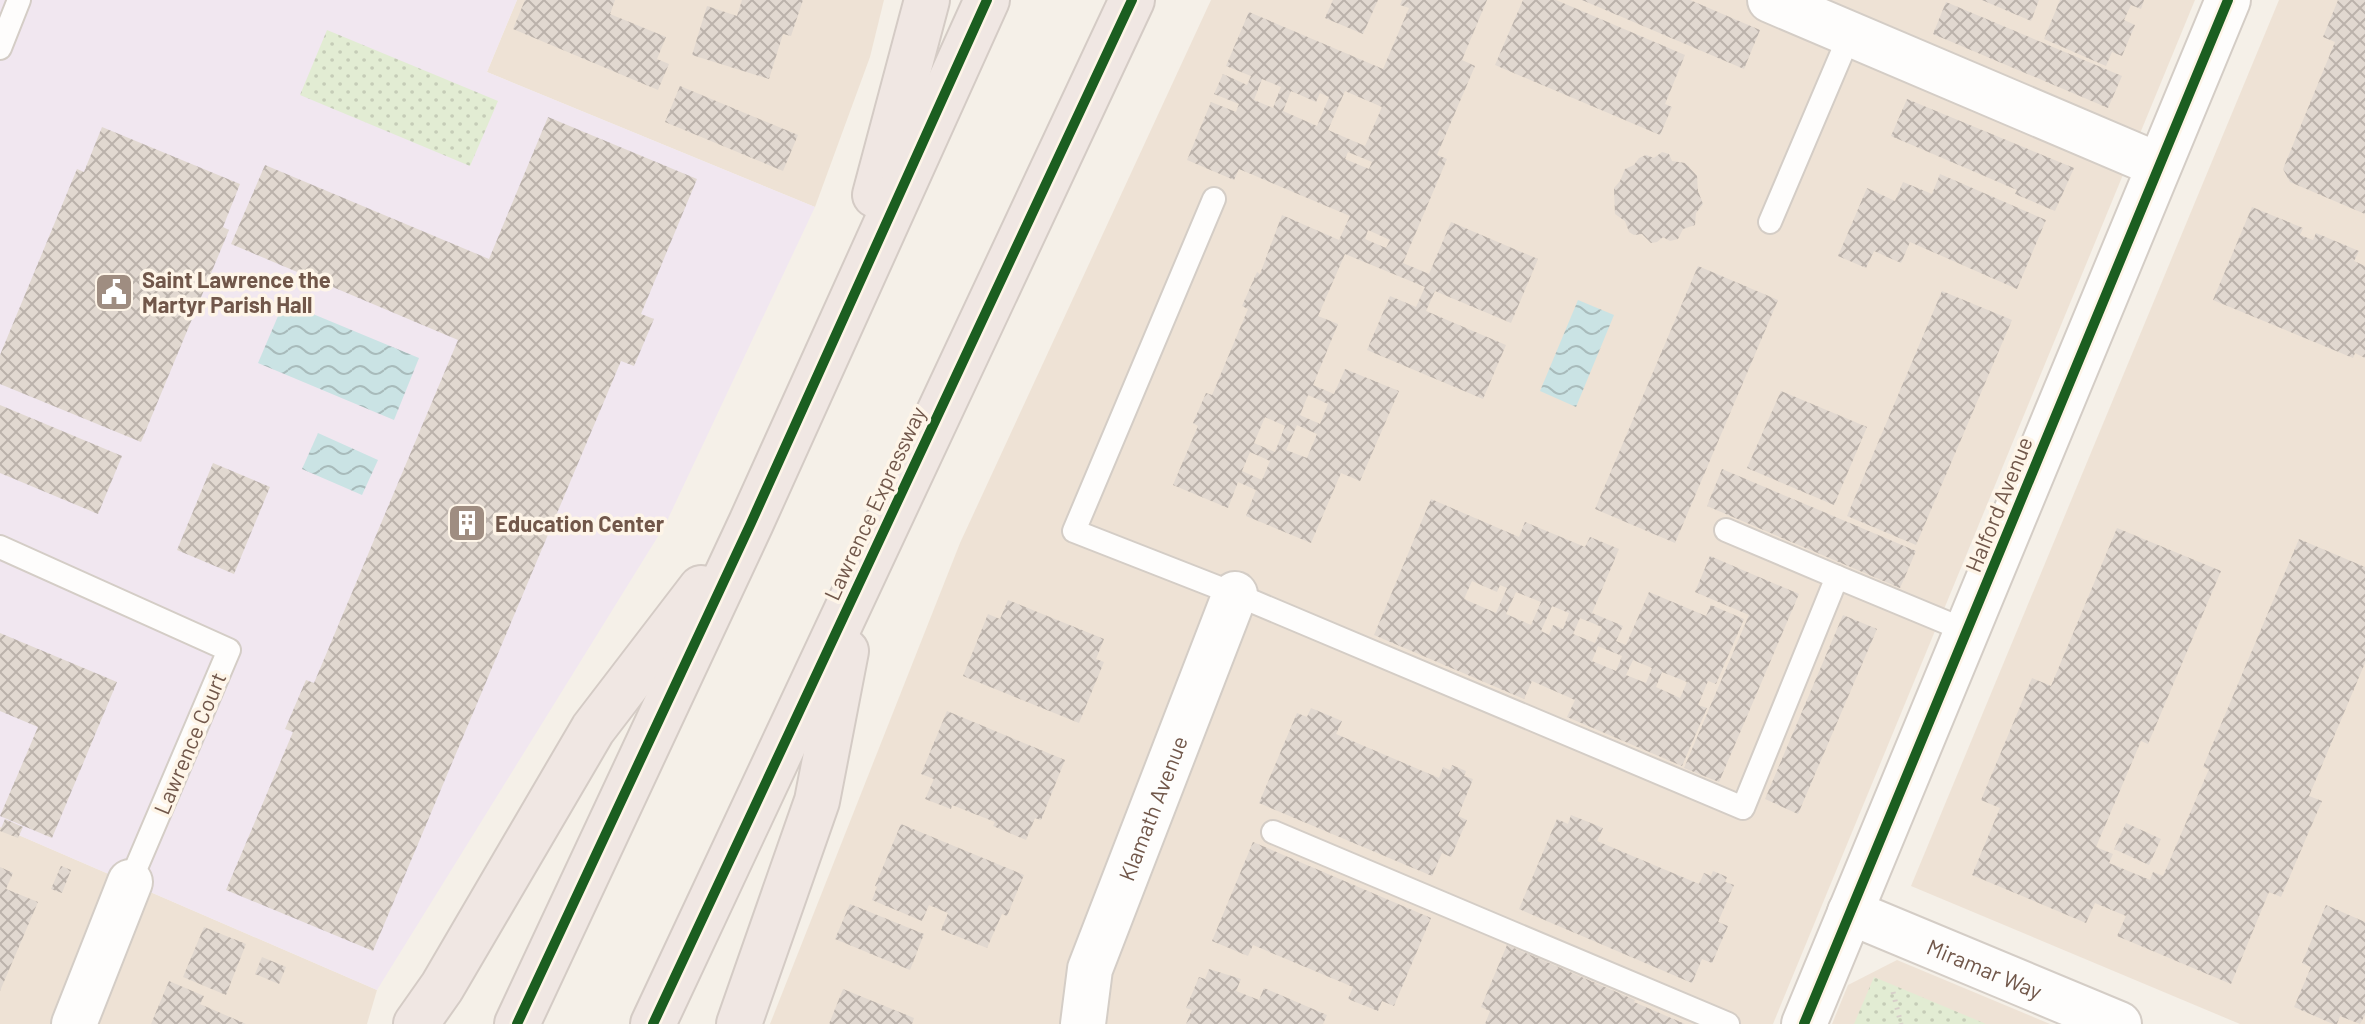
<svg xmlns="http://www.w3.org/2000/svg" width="2365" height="1024" viewBox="0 0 2365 1024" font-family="Barlow,sans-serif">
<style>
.residential{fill:#eee2d5}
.education{fill:#f1e7f0}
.grass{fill:url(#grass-dots)}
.water{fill:url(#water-waves)}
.building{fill:url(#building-cross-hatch);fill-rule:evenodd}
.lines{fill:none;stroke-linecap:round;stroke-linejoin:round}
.lane-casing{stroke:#d4cdc6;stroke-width:26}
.street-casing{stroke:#d4cdc6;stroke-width:48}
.highway-casing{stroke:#d4cbc5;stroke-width:48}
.path{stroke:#d7cfc9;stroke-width:5;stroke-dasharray:2 6;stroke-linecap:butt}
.lane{stroke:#fefdfc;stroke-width:22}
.street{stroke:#fefdfc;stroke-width:44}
.highway{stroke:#f0e7e3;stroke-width:44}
.cycleway-casing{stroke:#fef5e8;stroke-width:15}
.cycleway{stroke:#1b5e20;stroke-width:10}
.labels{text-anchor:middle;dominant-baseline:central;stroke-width:7;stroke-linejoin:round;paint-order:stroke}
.poi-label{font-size:22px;font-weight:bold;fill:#71574a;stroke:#fef5e8;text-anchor:start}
.street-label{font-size:22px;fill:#71574a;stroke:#fef5e8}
</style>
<defs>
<pattern id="grass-dots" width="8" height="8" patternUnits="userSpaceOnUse" patternTransform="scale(2)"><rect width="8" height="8" fill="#e2ecd3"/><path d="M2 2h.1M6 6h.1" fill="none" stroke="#c5ccb7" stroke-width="1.8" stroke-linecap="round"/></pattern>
<pattern id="water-waves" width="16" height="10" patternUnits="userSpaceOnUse" patternTransform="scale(2)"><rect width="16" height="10" fill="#cae3e4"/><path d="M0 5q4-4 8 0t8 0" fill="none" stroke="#a8bbbb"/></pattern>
<pattern id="building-cross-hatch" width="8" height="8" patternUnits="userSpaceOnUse" patternTransform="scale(2)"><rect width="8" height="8" fill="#e1d8d0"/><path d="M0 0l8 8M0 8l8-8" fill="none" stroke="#bbb2ab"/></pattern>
</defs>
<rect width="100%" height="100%" fill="#f5f0e8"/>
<g class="residential">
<polygon points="517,0 884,0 870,57 815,207 487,72"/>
<polygon points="1211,0 2195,0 1773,1024 770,1024 960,543"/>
<polygon points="2279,0 2365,0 2365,1024 2240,1024 1911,886"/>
<polygon points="0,827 377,990 367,1024 0,1024"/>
<polygon points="1897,960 2050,1024 1832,1024 1848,985"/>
</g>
<polygon class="education" points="0,0 517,0 487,72 815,207 665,525 377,990 0,827"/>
<g class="grass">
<polygon points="327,30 498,101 470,166 300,95"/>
<polygon points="1874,977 1986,1024 1854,1024"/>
</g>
<g class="water">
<polygon points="1578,300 1614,315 1576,407 1540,391"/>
<polygon points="284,302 419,358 394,420 258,363"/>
<polygon points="318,433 378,460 362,495 302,469"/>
</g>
<g class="building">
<polygon points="525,0 615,0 610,14 666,37 657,59 669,64 658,90 513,29"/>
<polygon points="742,0 803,0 791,36 783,34 769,79 692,55 707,6 737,16"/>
<polygon points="1333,0 1378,0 1363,34 1325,18"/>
<path d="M 1402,0 L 1487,0 L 1462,60 L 1475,66 L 1437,155 L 1447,159 L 1403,263 L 1429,274 L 1451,222 L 1538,259 L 1511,323 L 1435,291 L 1426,311 L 1506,345 L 1483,399 L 1367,350 L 1390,296 L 1416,307 L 1425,287 L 1345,254 L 1318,316 L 1338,324 L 1313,385 L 1334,394 L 1345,369 L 1399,391 L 1360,481 L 1341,473 L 1311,543 L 1246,516 L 1256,490 L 1238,482 L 1228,508 L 1173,485 L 1198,426 L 1193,423 L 1206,393 L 1212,395 L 1248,309 L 1242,306 L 1257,272 L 1260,274 L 1282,215 L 1339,240 L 1350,216 L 1239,169 L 1234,180 L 1187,160 L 1211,102 L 1236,112 L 1239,104 L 1214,94 L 1223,74 L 1247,85 L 1251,76 L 1226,66 L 1249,12 L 1383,69 L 1409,8 L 1400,5 ZM 1262,79 L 1281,87 L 1273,108 L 1254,100 ZM 1291,91 L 1316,102 L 1320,93 L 1329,97 L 1317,126 L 1283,111 ZM 1345,91 L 1382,107 L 1365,146 L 1328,130 ZM 1348,152 L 1372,162 L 1369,169 L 1345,159 ZM 1368,230 L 1390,240 L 1386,248 L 1365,239 ZM 1308,395 L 1328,404 L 1320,424 L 1300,415 ZM 1265,417 L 1285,426 L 1275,452 L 1254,443 ZM 1297,425 L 1317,434 L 1307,458 L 1286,450 ZM 1250,452 L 1270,461 L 1262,480 L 1242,471 Z"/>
<polygon points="1523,0 1556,0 1685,55 1665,104 1672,107 1660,135 1495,65"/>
<polygon points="1582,0 1690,0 1760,30 1744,69"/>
<polygon points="1982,0 2039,0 2031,21"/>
<polygon points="2060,0 2144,0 2141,9 2131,5 2124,20 2135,25 2122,56 2112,52 2106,66 2044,39"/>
<polygon points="2338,0 2365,0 2365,214 2290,182 2283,169 2335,42 2323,37"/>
<polygon points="1946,2 2122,76 2108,108 1933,34"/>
<polygon points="680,86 798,135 783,171 665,122"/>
<polygon points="1907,99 2074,168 2055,211 2015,194 2017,190 1891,136"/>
<polygon points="548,117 697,179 641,314 654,319 634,366 621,361 373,951 226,890 293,732 285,729 306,680 314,683 458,340 231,244 265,165 489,259"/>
<polygon points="102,127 240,184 223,227 229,230 141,442 0,384 0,355 77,169 84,172"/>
<polygon points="1662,152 1669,154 1672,161 1685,163 1697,176 1698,191 1703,204 1696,213 1695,225 1683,229 1678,239 1670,241 1663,237 1657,242 1651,243 1642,234 1634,235 1629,232 1625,221 1615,214 1614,188 1620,181 1625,169 1634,165 1639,158 1646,155 1654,158"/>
<polygon points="1940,174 2046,220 2017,289 1910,242 1901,263 1874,251 1866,268 1838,256 1867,188 1895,201 1903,182 1932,194"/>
<polygon points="2252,207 2303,228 2300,235 2313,240 2316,233 2359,251 2354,261 2365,266 2365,358 2355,353 2353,358 2213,300"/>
<polygon points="1698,266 1778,300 1675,543 1595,509"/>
<polygon points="1942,291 2012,320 1916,545 1847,516"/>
<polygon points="1781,391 1867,427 1834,505 1747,468"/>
<polygon points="0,405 122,456 98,514 0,473"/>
<polygon points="213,463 270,487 234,574 177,550"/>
<polygon points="1722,469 1916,551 1900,588 1707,506"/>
<path d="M 1431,499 L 1519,537 L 1525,522 L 1585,547 L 1590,537 L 1619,549 L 1592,613 L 1623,626 L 1616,641 L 1626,645 L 1649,592 L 1706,616 L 1711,605 L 1744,619 L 1716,684 L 1708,681 L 1698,705 L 1707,708 L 1682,766 L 1567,717 L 1575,700 L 1532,681 L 1524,699 L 1374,635 ZM 1472,581 L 1497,592 L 1500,585 L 1507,588 L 1496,613 L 1464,599 ZM 1516,592 L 1541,602 L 1531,625 L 1506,614 ZM 1552,606 L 1569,613 L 1563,629 L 1553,625 L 1549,635 L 1541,631 ZM 1580,618 L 1602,627 L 1595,643 L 1573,634 ZM 1598,646 L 1622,656 L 1616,671 L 1592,661 ZM 1633,660 L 1652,668 L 1646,683 L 1626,675 ZM 1662,672 L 1687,682 L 1680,698 L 1656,687 Z"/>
<polygon points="2117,528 2221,571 2148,744 2141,741 2096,847 2113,854 2109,863 2150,880 2153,872 2163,876 2209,769 2203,767 2299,539 2365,567 2365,663 2309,796 2322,801 2281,897 2269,892 2231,984 2117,936 2126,916 2095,903 2086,923 1972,875 2000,808 1981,800 2032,678 2051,686"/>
<polygon points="1710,556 1799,594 1719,782 1684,768 1749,615 1695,592"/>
<polygon points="1008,600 1104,639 1096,659 1104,662 1079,723 963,676 988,614 1000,619"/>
<polygon points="1843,615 1877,629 1798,814 1765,799"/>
<polygon points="0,633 117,682 52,838 0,816 38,727 0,711"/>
<polygon points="1311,708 1342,721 1336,734 1439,778 1443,767 1450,770 1452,765 1466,771 1464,776 1473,779 1458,816 1467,820 1451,857 1442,853 1432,876 1259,803 1297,713 1307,717"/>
<polygon points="947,711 1065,760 1041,820 1035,818 1026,840 993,826 995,822 952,805 951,809 925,799 934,779 921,774"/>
<polygon points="1571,815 1603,828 1597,841 1699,884 1704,873 1711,876 1713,871 1727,877 1725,882 1734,885 1718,922 1728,926 1712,963 1702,959 1692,983 1519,909 1557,819 1568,824"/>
<polygon points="5,819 23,827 18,838 0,831"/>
<polygon points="2126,823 2161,839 2149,865 2114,849"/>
<polygon points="901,824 1024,875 1007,916 1002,914 987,948 941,930 948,913 929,905 922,921 872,900 877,887 875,886"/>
<polygon points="1253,842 1431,918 1394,1006 1382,1001 1378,1011 1348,999 1353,987 1253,945 1248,956 1212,941"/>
<polygon points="61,866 71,870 62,893 51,889"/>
<polygon points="0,867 13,873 6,889 38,902 0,991"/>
<polygon points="850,904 924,934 910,970 835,939"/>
<polygon points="2326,905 2365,922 2365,1015 2360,1024 2340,1016 2337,1024 2333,1024 2294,1007 2311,967 2302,963"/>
<polygon points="204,927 246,944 226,995 183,977"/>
<polygon points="1507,945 1635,1000 1634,1002 1685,1024 1485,1024 1490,1011 1481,1007"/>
<polygon points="262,957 286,967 279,984 255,974"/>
<polygon points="1209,969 1241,979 1236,991 1259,1000 1264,988 1327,1015 1323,1024 1186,1024 1192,1010 1186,1008 1199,977 1205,979"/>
<polygon points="169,981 204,996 200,1004 246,1024 151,1024"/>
<polygon points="843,989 914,1018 912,1024 829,1024"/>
</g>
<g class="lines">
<defs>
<g id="lane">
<polyline points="0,48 19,0"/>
<polyline points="1214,199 1074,531 1235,594 1743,808 1837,577 1967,631"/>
<polyline points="1770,222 1850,34"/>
<polyline points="1726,530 1837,577"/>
<polyline points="0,547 229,650 130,882"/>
<polyline points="1273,832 1728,1024"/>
</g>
<g id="street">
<polyline points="1770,0 2158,165"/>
<path id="s1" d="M 1850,912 L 2119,1024"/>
<polyline points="74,1024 130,882"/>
<path id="s2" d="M 1083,1024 L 1090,969 L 1235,594"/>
<polyline points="1804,1024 2228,0"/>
</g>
<g id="highway">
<polyline points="875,195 927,0"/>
<polyline points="416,1024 442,987 593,729 701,588"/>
<polyline points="517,1024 751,523 987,0"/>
<polyline points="653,1024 1132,0"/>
<polyline points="739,1024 817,801 846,651"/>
</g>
</defs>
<use href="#lane" class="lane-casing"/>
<use href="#street" class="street-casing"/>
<use href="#highway" class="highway-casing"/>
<polyline class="path" points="1893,992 1901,1024"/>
<use href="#lane" class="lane"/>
<use href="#street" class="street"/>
<use href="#highway" class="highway"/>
<defs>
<g id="cycleway">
<polyline points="517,1024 751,523 987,0"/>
<polyline points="653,1024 1132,0"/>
<polyline points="1804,1024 2228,0"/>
</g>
</defs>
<use href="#cycleway" class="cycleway-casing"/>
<use href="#cycleway" class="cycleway"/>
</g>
<defs>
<symbol id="civic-square" viewBox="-11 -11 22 22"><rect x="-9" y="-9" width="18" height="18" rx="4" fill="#9f8d81" stroke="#fef5e8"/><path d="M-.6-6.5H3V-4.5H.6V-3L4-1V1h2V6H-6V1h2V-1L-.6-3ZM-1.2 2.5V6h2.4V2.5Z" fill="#fff"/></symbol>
<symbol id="building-square" viewBox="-11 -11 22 22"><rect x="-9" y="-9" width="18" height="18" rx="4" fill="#9f8d81" stroke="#fef5e8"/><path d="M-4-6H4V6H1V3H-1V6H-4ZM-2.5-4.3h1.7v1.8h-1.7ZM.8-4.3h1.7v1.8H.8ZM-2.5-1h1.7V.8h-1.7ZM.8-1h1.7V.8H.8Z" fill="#fff"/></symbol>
</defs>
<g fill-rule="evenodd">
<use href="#civic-square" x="92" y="270" width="44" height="44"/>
<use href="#building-square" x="445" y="501" width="44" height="44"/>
</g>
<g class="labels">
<g class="poi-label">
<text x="142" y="279">Saint Lawrence the<tspan x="142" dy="25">Martyr Parish Hall</tspan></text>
<text x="495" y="523">Education Center</text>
</g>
<g class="street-label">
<text transform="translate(874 503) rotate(-65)">Lawrence Expressway</text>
<text transform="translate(1998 504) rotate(-68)">Halford Avenue</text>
<text transform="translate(189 743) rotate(-67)">Lawrence Court</text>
<text stroke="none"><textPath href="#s2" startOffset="228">Klamath Avenue</textPath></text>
<text stroke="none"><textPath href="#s1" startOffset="146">Miramar Way</textPath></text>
</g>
</g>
</svg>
